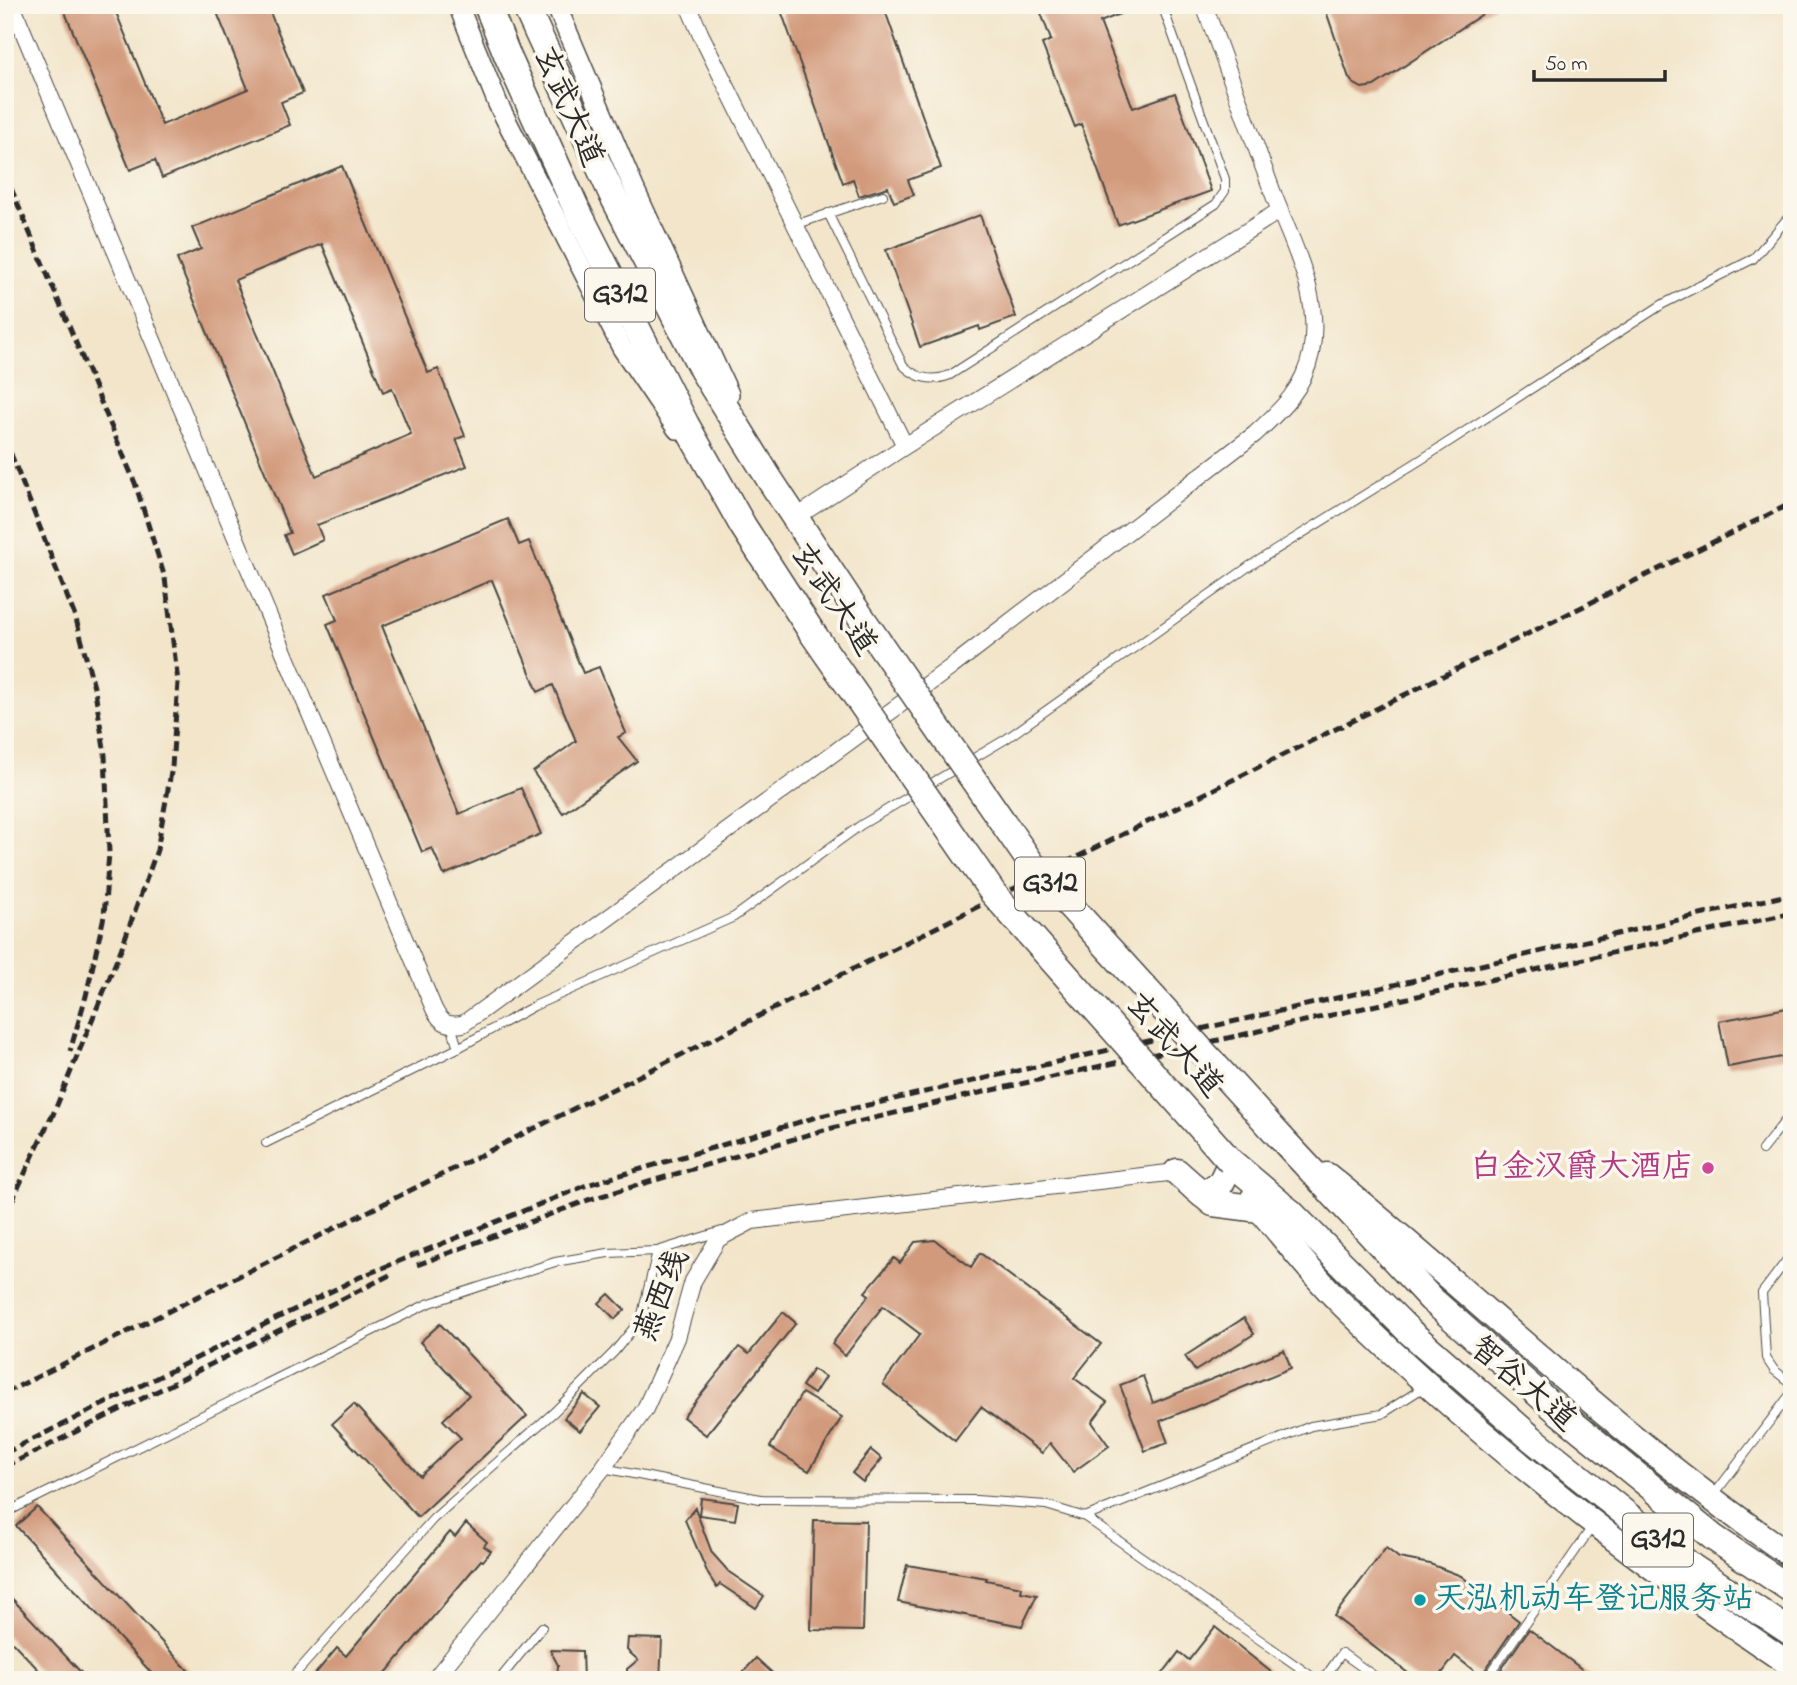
<svg xmlns="http://www.w3.org/2000/svg" width="1797" height="1685" viewBox="0 0 1797 1685" font-family="'Indie Flower','LXGW WenKai TC',sans-serif">
<style>
.building{fill:#d29a7b;fill-rule:evenodd}
.lines{fill:none;stroke-linecap:round;stroke-linejoin:round}
.service-casing{stroke:#494743;stroke-width:10}
.minor-casing{stroke:#494743;stroke-width:18}
.tertiary-casing{stroke:#494743;stroke-width:22}
.primary-casing{stroke:#494743;stroke-width:27}
.trunk-casing{stroke:#494743;stroke-width:29}
.service{stroke:#fff;stroke-width:8}
.minor{stroke:#fff;stroke-width:16}
.tertiary{stroke:#fff;stroke-width:19}
.primary{stroke:#fff;stroke-width:24}
.trunk{stroke:#fff;stroke-width:26}
.rail{stroke:#2b2b2b;stroke-width:5;stroke-dasharray:10 5;stroke-linecap:butt}
.trunk-bridge-casing{stroke:#494743;stroke-width:29;stroke-linecap:butt}
.trunk-bridge{stroke:#fff;stroke-width:26}
.hotel-dot{fill:#d1479c;stroke:#fbf7ec;stroke-width:2.5}
.culture-dot{fill:#0f9aa8;stroke:#fbf7ec;stroke-width:2.5}
.labels{text-anchor:middle;dominant-baseline:central;stroke-width:7;stroke-linejoin:round;paint-order:stroke}
.shield{fill:#fbf7ec;stroke:#696865;stroke-width:2}
.shield-label{font-size:30px;font-weight:bold;fill:#2b2b2b}
.street-label{font-size:32px;fill:#2b2b2b;stroke:#fbf7ec}
.hotel-label{font-size:32px;fill:#b23c85;stroke:#fbf7ec;text-anchor:end}
.culture-label{font-size:32px;fill:#0d838f;stroke:#fbf7ec;text-anchor:start}
</style>
<rect width="100%" height="100%" fill="#fbf7ec"/>
<filter id="ink" filterUnits="userSpaceOnUse"><feTurbulence type="fractalNoise" baseFrequency=".0143" numOctaves="2"/><feDisplacementMap in="SourceGraphic" scale="14" xChannelSelector="R" yChannelSelector="G"/><feConvolveMatrix kernelMatrix="1 2 1 2 8 2 1 2 1" color-interpolation-filters="sRGB"/></filter>
<filter id="wash" filterUnits="userSpaceOnUse"><feTurbulence type="fractalNoise" baseFrequency=".00686" numOctaves="4" result="noise"/><feDisplacementMap in="SourceGraphic" scale="28" xChannelSelector="R" yChannelSelector="G"/><feGaussianBlur stdDeviation="1.57" result="paint"/><feColorMatrix in="noise" values="0 0 0 0 0 0 0 0 0 0 0 0 0 0 0 0 0 1.4 0 .05"/><feComposite in="paint" operator="in"/></filter>
<g filter="url(#wash)">
<rect width="100%" height="100%" fill="#f2e5ca"/>
<g id="blocks">
<g class="building">
<polygon points="62,5 113,5 162,125 248,89 214,5 267,5 303,93 281,102 290,125 162,178 155,160 130,170"/>
<polygon points="779,5 883,5 941,168 908,180 914,195 894,202 888,187 859,196 853,179 843,183"/>
<polygon points="1038,5 1142,5 1100,22 1133,108 1175,93 1211,191 1118,225 1081,124 1075,127 1042,44 1051,40"/>
<polygon points="1326,5 1496,5 1374,86 1362,88 1353,83 1349,78 1327,14"/>
<path d="M 342,166 L 428,373 L 438,369 L 465,436 L 456,439 L 467,466 L 317,525 L 323,540 L 292,554 L 284,535 L 290,533 L 177,259 L 201,249 L 192,228 ZM 322,244 L 383,392 L 392,388 L 411,434 L 316,476 L 235,280 Z"/>
<polygon points="980,215 1016,317 980,330 979,326 920,347 886,250"/>
<polygon points="508,519 519,545 529,541 583,673 599,667 626,733 618,737 637,761 563,813 533,772 576,741 553,685 538,692 492,580 382,626 459,814 521,788 541,834 444,875 432,848 422,852 327,624 337,620 326,594"/>
<polygon points="1792,1007 1792,1055 1728,1067 1719,1021"/>
<polygon points="935,1240 971,1267 980,1253 1101,1344 1074,1378 1107,1402 1092,1422 1109,1446 1073,1472 1050,1443 1042,1453 981,1407 955,1441 883,1384 920,1334 883,1306 845,1356 832,1344 869,1295 865,1292 894,1258 900,1263 915,1242"/>
<polygon points="609,1294 625,1310 615,1319 599,1303"/>
<polygon points="783,1312 796,1323 706,1435 683,1417 739,1347 749,1354"/>
<polygon points="1244,1318 1254,1334 1195,1371 1185,1356"/>
<polygon points="440,1324 527,1416 418,1517 332,1424 354,1404 420,1476 461,1438 443,1420 469,1395 420,1342"/>
<polygon points="1284,1350 1291,1368 1160,1421 1168,1443 1145,1451 1120,1385 1143,1376 1153,1403"/>
<polygon points="813,1369 825,1377 814,1394 802,1386"/>
<polygon points="802,1393 842,1417 809,1471 770,1447"/>
<polygon points="584,1394 600,1407 580,1431 564,1418"/>
<polygon points="871,1450 882,1459 863,1482 852,1473"/>
<polygon points="701,1498 738,1503 735,1520 699,1515"/>
<polygon points="37,1507 197,1680 158,1680 16,1526"/>
<polygon points="695,1508 712,1553 729,1572 764,1596 756,1608 720,1584 717,1588 708,1574 685,1520"/>
<polygon points="814,1520 866,1521 863,1631 811,1630"/>
<polygon points="466,1523 487,1542 484,1546 491,1551 483,1561 481,1560 380,1680 310,1680 337,1648 346,1656 450,1532 455,1537"/>
<polygon points="1386,1548 1399,1558 1430,1564 1461,1576 1519,1621 1481,1676 1455,1656 1437,1680 1417,1680 1334,1616"/>
<polygon points="907,1565 987,1578 986,1580 1022,1587 1021,1592 1037,1595 1022,1626 898,1602"/>
<polygon points="5,1591 88,1680 48,1680 5,1634"/>
<polygon points="1215,1627 1281,1680 1158,1680 1179,1652 1189,1660"/>
<polygon points="1529,1629 1596,1680 1494,1680"/>
<polygon points="628,1638 662,1639 660,1680 627,1680 627,1669 638,1660 627,1650"/>
<polygon points="550,1650 582,1651 583,1680 557,1680 558,1665"/>
<polygon points="756,1658 780,1680 736,1680"/>
</g>
</g>
</g>
<g filter="url(#ink)">
<use href="#blocks" fill-opacity="0" stroke="#494743" stroke-width="2"/>
<g class="lines">
<defs>
<g id="service">
<path d="M 828,213 L 903,365 C 917,379 932,382 950,375 L 1216,204 L 1225,191 L 1225,179 L 1162,5"/>
<polyline points="795,225 883,195"/>
<polyline points="451,1025 458,1048"/>
<polyline points="266,1143 458,1048 534,1006 734,917 861,825 1006,739 1248,567 1422,459 1663,304 1753,259 1792,213"/>
<polyline points="1762,1150 1792,1112"/>
<polyline points="1792,1253 1762,1293 1766,1358 1774,1370 1792,1384"/>
<polyline points="603,1468 760,1499 976,1500 1046,1505 1085,1517 1311,1426 1382,1414 1426,1386"/>
<polyline points="1713,1496 1792,1392"/>
<polyline points="5,1513 427,1304 555,1262 608,1253 657,1251 722,1231"/>
<polyline points="1085,1517 1317,1680"/>
<polyline points="290,1680 433,1519 554,1412 614,1352 641,1319 657,1251"/>
<polyline points="499,1680 542,1627"/>
<polyline points="1323,1680 1342,1653 1380,1680"/>
<polyline points="1486,1680 1592,1527"/>
</g>
<g id="minor">
<path d="M 12,5 L 434,1009 C 441,1023 447,1026 463,1024 L 950,668 L 1255,434 C 1281,410 1304,389 1311,353 C 1323,293 1289,239 1270,185 C 1248,125 1226,65 1204,5"/>
<polyline points="688,5 700,33 905,446"/>
<polyline points="795,518 905,446 1279,211"/>
<polyline points="434,1680 603,1468 645,1409 677,1338 693,1281 718,1239 752,1221 1177,1172"/>
</g>
<g id="tertiary">
<polyline points="458,5 498,104 622,348 677,429"/>
<polyline points="556,5 634,188 729,394"/>
</g>
<g id="primary">
<path d="M 1327,1175 C 1483,1301 1625,1444 1792,1556"/>
<path d="M 1253,1198 L 1260,1210 C 1287,1241 1313,1276 1343,1305 C 1480,1440 1633,1559 1792,1666"/>
</g>
<g id="trunk">
<polyline points="487,5 508,57 576,208 686,425 743,526 811,631"/>
<polyline points="525,5 612,194 703,371 770,480 852,604"/>
<polyline points="1281,1138 1431,1299 1560,1413 1714,1538 1792,1590"/>
<polyline points="1177,1172 1203,1195 1221,1183 1231,1162 1291,1213 1411,1333 1531,1438 1692,1567 1792,1633"/>
<polyline points="1194,1187 1213,1203 1291,1213"/>
</g>
</defs>
<use href="#service" class="service-casing"/>
<use href="#minor" class="minor-casing"/>
<use href="#tertiary" class="tertiary-casing"/>
<use href="#primary" class="primary-casing"/>
<use href="#trunk" class="trunk-casing"/>
<use href="#service" class="service"/>
<use href="#minor" class="minor"/>
<use href="#tertiary" class="tertiary"/>
<use href="#primary" class="primary"/>
<use href="#trunk" class="trunk"/>
<g class="rail">
<polyline points="5,174 135,483 165,578 178,682 172,767 157,850 120,952 50,1122"/>
<polyline points="5,439 76,619 95,691 105,755 109,853 104,916 86,996 70,1051"/>
<polyline points="5,1216 52,1115"/>
<polyline points="417,1265 588,1200 824,1130 966,1096 1792,913"/>
<polyline points="5,1393 1079,856 1792,503"/>
<polyline points="5,1453 360,1277 587,1185 820,1116 1792,894"/>
<polyline points="5,1467 390,1275"/>
</g>
<defs>
<g id="trunk-bridge">
<polyline points="852,604 1031,863 1281,1138"/>
<polyline points="811,631 993,893 1231,1162"/>
</g>
</defs>
<use href="#trunk-bridge" class="trunk-bridge-casing"/>
<use href="#trunk-bridge" class="trunk-bridge"/>
</g>
</g>
<circle class="hotel-dot" cx="1708" cy="1168" r="7"/>
<circle class="culture-dot" cx="1420" cy="1600" r="7"/>
<g class="labels">
<g class="shield">
<rect x="585" y="268.5" width="70" height="53" rx="5"/>
<rect x="1015" y="857.5" width="70" height="53" rx="5"/>
<rect x="1623" y="1513.5" width="70" height="53" rx="5"/>
</g>
<g class="shield-label">
<text x="620" y="295">G312</text>
<text x="1050" y="884">G312</text>
<text x="1658" y="1540">G312</text>
</g>
<g class="street-label">
<text transform="translate(567 107) rotate(66)">玄武大道</text>
<text transform="translate(832 600) rotate(56)">玄武大道</text>
<text transform="translate(1173 1046) rotate(48)">玄武大道</text>
<text transform="translate(663 1296) rotate(-68)">燕西线</text>
<text transform="translate(1522 1385) rotate(40)">智谷大道</text>
</g>
<g class="hotel-label">
<text x="1694" y="1168">白金汉爵大酒店</text>
</g>
<g class="culture-label">
<text x="1434" y="1600">天泓机动车登记服务站</text>
</g>
</g>
<rect width="1797" height="1685" fill="none" stroke="#fbf7ec" stroke-width="28"/>
<path d="M1534 70v10h131v-10" fill="none" stroke="#2b2b2b" stroke-width="3.5"/>
<text x="1545" y="70" font-size="21" fill="#2b2b2b" stroke="#fbf7ec" stroke-width="5" paint-order="stroke">50 m</text>
</svg>
